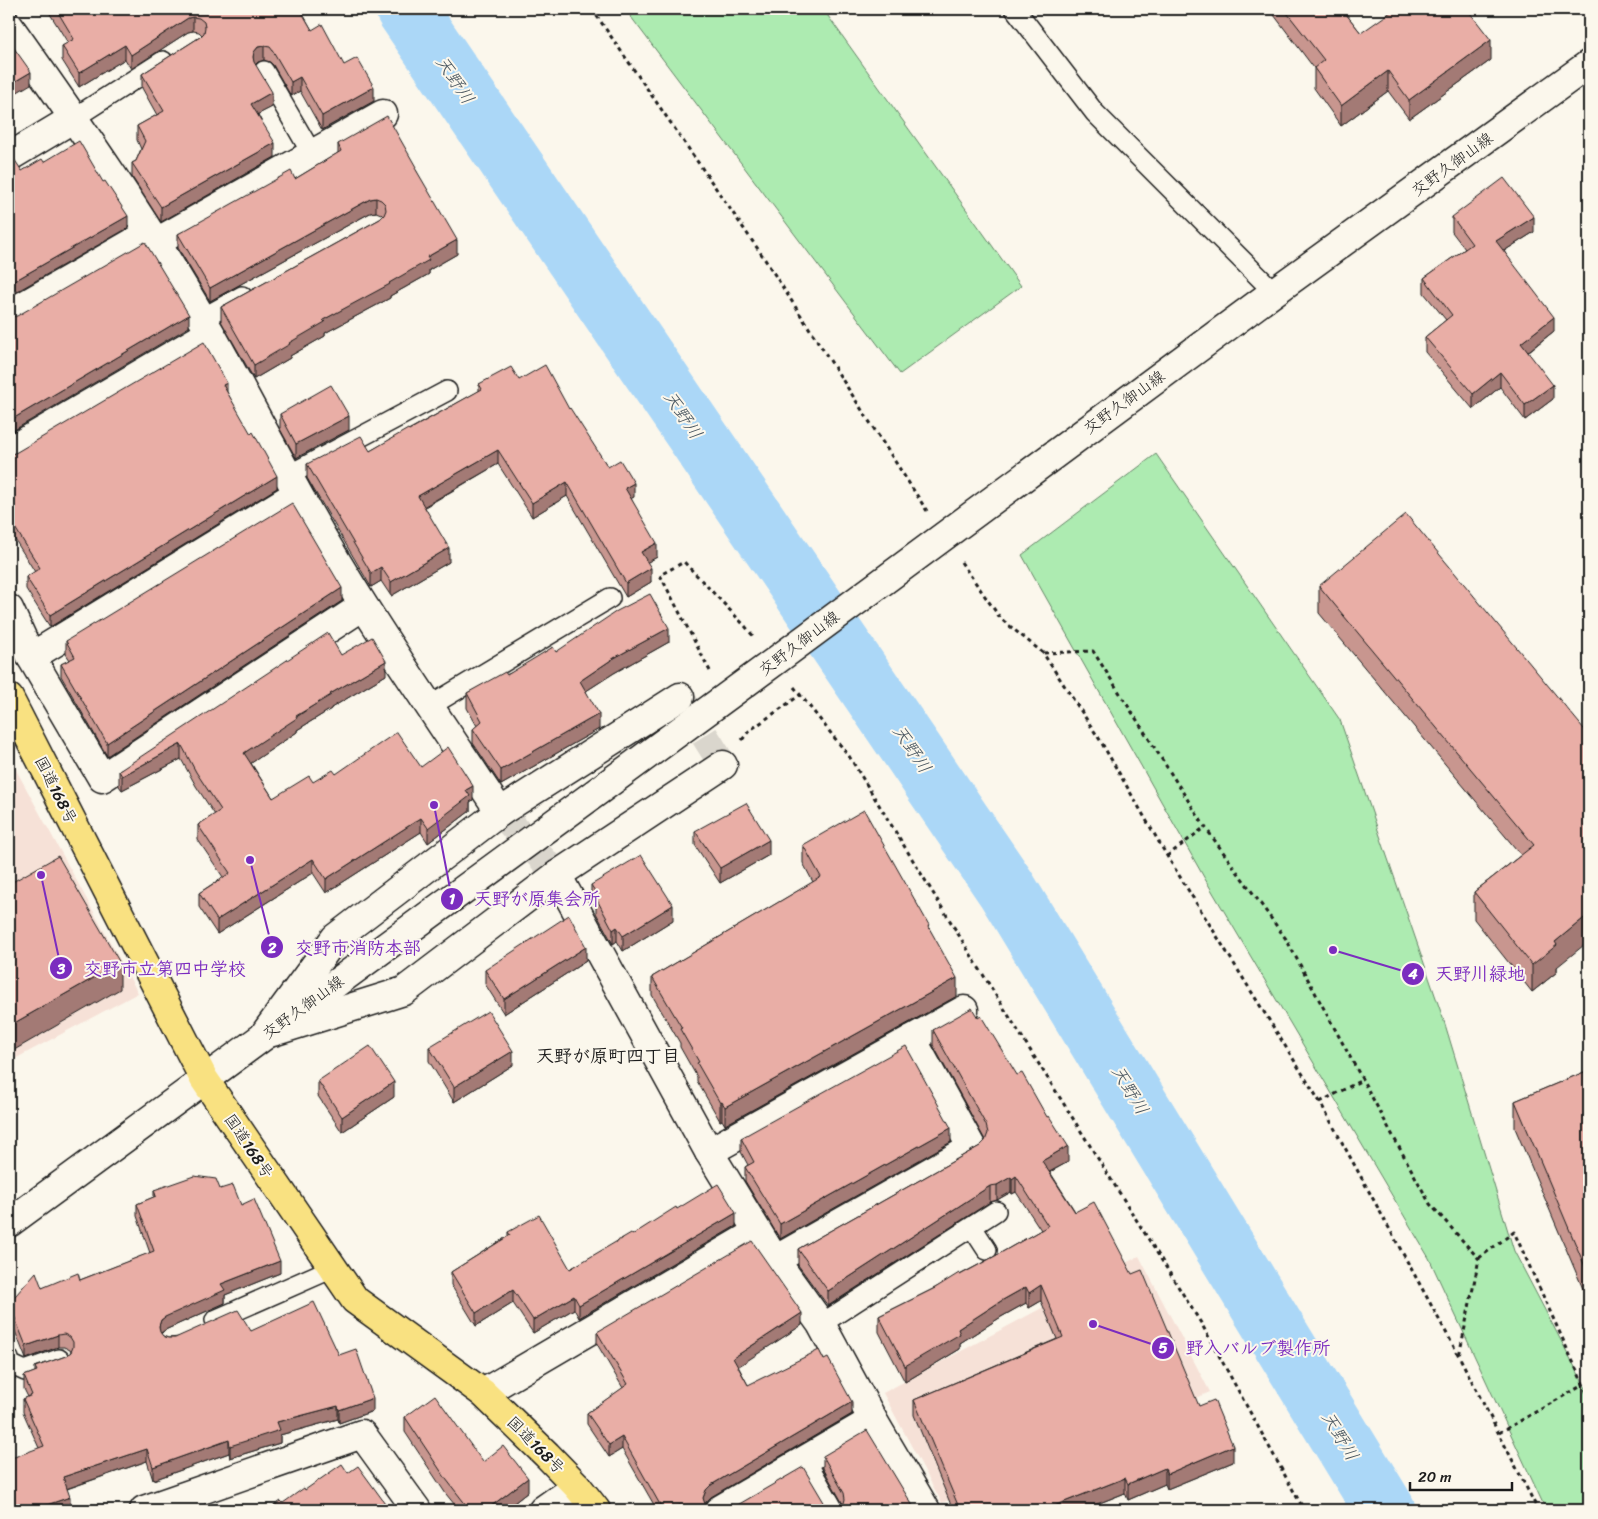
<svg xmlns="http://www.w3.org/2000/svg" width="1598" height="1519" viewBox="0 0 1598 1519" font-family="Sriracha,'Klee One',sans-serif">
<style>
.built{fill:#f6e1d7}
.green{fill:#adebb1;stroke:#648466}
.lines{fill:none;stroke-linecap:round;stroke-linejoin:round}
.river{stroke:#abd7f7;stroke-width:61}
.street-tunnel{stroke:#dad6cd;stroke-width:28;stroke-dasharray:28 14;stroke-linecap:butt}
.lane-casing{stroke:#1c1c1c;stroke-width:22}
.street-casing{stroke:#1c1c1c;stroke-width:31}
.secondary-casing{stroke:#1c1c1c;stroke-width:31}
.highway-casing{stroke:#1c1c1c;stroke-width:31}
.path{stroke:#1c1c1c;stroke-width:3;stroke-dasharray:4 4;stroke-linecap:butt}
.lane{stroke:#fbf7ec;stroke-width:19}
.street{stroke:#fbf7ec;stroke-width:28}
.secondary{stroke:#fbf7ec;stroke-width:28}
.highway{stroke:#f9e181;stroke-width:28}
.wall{fill:#c8968f;stroke:#1c1c1c}
.shaded-wall{fill:#a37a74;stroke:#1c1c1c}
.building{fill:#e9aea6;stroke:#1c1c1c}
.labels{text-anchor:middle;dominant-baseline:central;stroke-width:4;stroke-linejoin:round;paint-order:stroke}
.street-label{font-size:16px;fill:#1c1c1c;stroke:#fbf7ec}
.water-label{font-size:18px;font-style:italic;fill:#47545e;stroke:#fbf7ec}
.neighbourhood-label{font-size:18px;font-weight:bold;fill:#1c1c1c;stroke:#fbf7ec}
.leader{fill:none;stroke:#7b2cbf;stroke-width:2}
.callout-dot{fill:#7b2cbf;stroke:#fbf7ec;stroke-width:2}
.mark-label{font-size:15px;text-anchor:middle;font-weight:bold;fill:#fff}
.callout-label{font-size:18px;text-anchor:middle;font-weight:bold;fill:#7b2cbf;stroke:#fbf7ec;stroke-width:4;stroke-linejoin:round;paint-order:stroke}
</style>
<rect width="100%" height="100%" fill="#fbf7ec"/>
<filter id="ink" filterUnits="userSpaceOnUse"><feTurbulence type="fractalNoise" baseFrequency=".02" numOctaves="2"/><feDisplacementMap in="SourceGraphic" scale="10" xChannelSelector="R" yChannelSelector="G"/><feConvolveMatrix kernelMatrix="1 2 1 2 8 2 1 2 1" color-interpolation-filters="sRGB"/></filter>
<g filter="url(#ink)">
<g class="built">
<polygon points="9,757 138,993 9,1062"/>
<polygon points="1139,1256 1210,1392 942,1503 883,1393"/>
</g>
<g class="green">
<polygon points="625,9 823,9 1021,286 900,374"/>
<polygon points="1156,454 1340,720 1444,1021 1514,1251 1589,1394 1589,1510 1546,1510 1429,1258 1205,879 1022,555"/>
</g>
<g class="lines">
<polyline class="river" points="406,9 1006,888 1385,1510"/>
<g class="street-tunnel">
<polyline points="682,700 723,765"/>
<polyline points="500,812 557,875"/>
</g>
<defs>
<g id="lane">
<polyline points="1015,9 1095,113 1274,292"/>
<polyline points="264,71 312,154"/>
<polyline points="74,118 163,61"/>
<polyline points="201,319 242,296"/>
<polyline points="287,476 447,391"/>
<polyline points="430,706 610,598"/>
<polyline points="972,1227 987,1250"/>
<polyline points="215,1320 333,1268"/>
<polyline points="821,1324 996,1211"/>
<polyline points="9,1359 10,1364 25,1371 59,1359"/>
<polyline points="806,1461 834,1510"/>
</g>
<g id="street">
<path d="M 9,26 C 80,126 150,227 211,334 C 262,425 308,518 364,606 C 408,676 455,744 500,812"/>
<polyline points="9,157 74,118"/>
<polyline points="155,243 383,114"/>
<polyline points="9,314 150,233"/>
<polyline points="9,451 210,333"/>
<polyline points="9,609 31,657 297,494"/>
<polyline points="31,657 102,778 363,606"/>
<polyline points="557,875 709,1152 775,1260 821,1324 873,1420 926,1510"/>
<polyline points="266,1032 335,938 500,812 680,697"/>
<polyline points="273,1032 404,991 557,875 723,765"/>
<polyline points="709,1152 964,1010"/>
<polyline points="775,1260 972,1148 912,1039"/>
<polyline points="483,1393 757,1232"/>
<polyline points="144,1510 362,1434 417,1510"/>
<polyline points="543,1510 577,1486"/>
<polyline points="719,1510 873,1420"/>
</g>
<polyline id="secondary" points="9,1223 774,662 1274,292 1589,64"/>
<polyline id="highway" points="9,698 204,1079 355,1300 483,1393 547,1455 577,1486 596,1510"/>
</defs>
<use href="#lane" class="lane-casing"/>
<use href="#street" class="street-casing"/>
<use href="#secondary" class="secondary-casing"/>
<use href="#highway" class="highway-casing"/>
<g class="path">
<polyline points="592,9 762,255 927,511"/>
<polyline points="961,562 1001,619 1043,653 1100,740 1167,856 1320,1102 1459,1356 1538,1510"/>
<polyline points="1044,653 1093,651 1205,827 1286,939 1430,1204 1479,1259 1459,1356"/>
<polyline points="710,671 660,575 684,562 745,626 754,637"/>
<polyline points="794,687 849,756 995,994 1201,1323 1304,1510"/>
<polyline points="742,740 749,731 800,695"/>
<polyline points="1167,856 1205,827"/>
<polyline points="1320,1102 1362,1080"/>
<polyline points="1479,1258 1514,1232 1589,1397"/>
<polyline points="1499,1433 1583,1385"/>
</g>
<use href="#lane" class="lane"/>
<use href="#street" class="street"/>
<use href="#secondary" class="secondary"/>
<use href="#highway" class="highway"/>
</g>
<g class="wall">
<polygon points="47,9 300,9 312,30 344,65 374,101 322,130 300,91 291,96 273,65 270,62 264,60 258,62 255,64 272,107 258,114 275,157 161,222 132,177 132,163 136,161 141,149 137,140 137,126 157,115 142,88 142,74 200,37 202,35 199,32 193,31 188,32 131,69 125,59 79,87 62,60 62,46 68,43"/>
<polygon points="1274,9 1342,9 1361,33 1491,60 1409,119 1388,91 1341,126 1314,88 1314,68 1274,15"/>
<polygon points="338,144 416,170 457,254 429,270 429,274 390,296 390,298 325,333 325,336 290,356 290,358 254,379 221,321 221,307 380,219 383,216 381,214 376,212 370,213 210,301 178,248 178,234 295,179 338,153"/>
<polygon points="1452,217 1534,232 1504,251 1554,331 1528,352 1553,399 1525,420 1500,387 1473,409 1425,352 1425,337 1446,320 1424,293 1424,278 1465,249 1452,232"/>
<polygon points="519,380 569,409 608,467 634,497 631,498 657,557 647,562 651,582 626,597 567,496 532,517 498,464 425,507 449,562 391,596 381,581 371,587 307,478 307,464 370,451 479,391 479,384"/>
<polygon points="227,392 277,488 50,627 26,589 26,577 35,572 9,530 9,455"/>
<polygon points="280,414 349,430 296,458 280,429"/>
<polygon points="1319,586 1589,735 1557,967 1557,972 1532,992 1474,919 1474,892 1521,855 1319,613"/>
<polygon points="342,601 107,756 61,676 61,664 70,660 66,654 66,641"/>
<polygon points="669,642 614,673 586,691 599,729 501,785 473,743 473,729 477,726 467,708 467,693 556,652"/>
<polygon points="341,655 386,675 331,708 331,709 297,730 297,732 251,763 273,798 336,774 421,767 473,800 470,802 470,811 428,843 421,832 326,893 313,873 217,934 199,907 199,893 223,877 198,840 198,825 215,815 196,786 181,759 122,790 119,786 119,771"/>
<polygon points="695,831 769,855 720,883 695,845"/>
<polygon points="803,845 929,929 957,996 725,1125 722,1120 720,1121 697,1081 697,1077 680,1047 680,1043 652,995 652,977 813,882 803,863"/>
<polygon points="591,885 673,920 623,951 617,941 613,944 596,913 596,907 591,899"/>
<polygon points="586,961 504,1014 485,984 485,970"/>
<polygon points="978,1018 1068,1162 1050,1172 1199,1406 1233,1462 1167,1489 1165,1484 1128,1500 1125,1493 1082,1510 953,1510 914,1415 914,1400 1057,1339 1041,1301 1029,1308 1026,1303 1001,1317 960,1343 960,1349 905,1382 879,1332 879,1316 935,1288 997,1255 1041,1230 1016,1192 1012,1194 1011,1192 997,1200 990,1202 828,1306 798,1265 798,1249 980,1146 985,1141 985,1140 933,1045 933,1030"/>
<polygon points="429,1047 513,1065 454,1102 429,1061"/>
<polygon points="1589,1070 1589,1303 1515,1128 1515,1101"/>
<polygon points="318,1081 394,1097 342,1132 318,1096"/>
<polygon points="741,1138 951,1142 780,1239 745,1181 745,1167 748,1165 741,1152"/>
<polygon points="220,1189 241,1205 280,1273 225,1295 225,1303 165,1330 161,1334 163,1336 168,1338 251,1331 339,1355 373,1411 339,1423 338,1419 280,1435 280,1443 230,1458 229,1453 153,1480 147,1461 67,1489 70,1510 9,1510 39,1448 23,1412 23,1399 28,1397 24,1389 24,1376 35,1372 35,1367 66,1356 71,1352 70,1350 64,1347 58,1347 26,1359 9,1316 9,1303 42,1288 80,1280 150,1253 137,1216 137,1204 154,1197 154,1190"/>
<polygon points="677,1209 736,1226 579,1318 574,1309 533,1333 513,1303 476,1326 451,1285 451,1272 508,1236 508,1232 570,1269 632,1235"/>
<polygon points="802,1325 738,1366 748,1385 852,1414 711,1497 706,1502 705,1504 706,1507 710,1510 657,1510 622,1449 609,1457 587,1424 587,1413 623,1388 597,1344 597,1332"/>
<polygon points="405,1417 483,1462 528,1492 505,1510 459,1510 446,1494 405,1432"/>
<polygon points="823,1456 913,1506 917,1510 729,1510 825,1504 829,1508 833,1509 839,1508 843,1504 823,1468"/>
</g>
<g class="shaded-wall">
<polygon points="193,17 193,31 188,32 131,69 131,55 188,18"/>
<polygon points="1491,40 1491,60 1409,119 1409,100"/>
<polygon points="125,45 125,59 79,87 79,73"/>
<polygon points="264,46 264,60 258,62 254,66 253,57 254,52 258,47"/>
<polygon points="1388,71 1388,91 1341,126 1341,106"/>
<polygon points="31,72 31,84 9,97 9,85"/>
<polygon points="300,77 300,91 291,96 291,82"/>
<polygon points="374,87 374,101 322,130 322,116"/>
<polygon points="272,92 272,107 251,118 251,104"/>
<polygon points="275,143 275,157 161,222 161,207"/>
<polygon points="376,198 376,212 370,213 210,301 210,288 370,199"/>
<polygon points="128,216 128,228 9,296 9,284"/>
<polygon points="1534,217 1534,232 1496,256 1496,241"/>
<polygon points="457,240 457,254 429,270 429,274 390,296 390,298 325,333 325,336 290,356 290,358 254,379 254,365 323,320 389,283 427,257"/>
<polygon points="189,315 189,327 9,433 9,421"/>
<polygon points="1554,317 1554,331 1521,357 1521,343"/>
<polygon points="1500,372 1500,387 1473,409 1473,394"/>
<polygon points="227,383 227,395 223,385"/>
<polygon points="1553,385 1553,399 1525,420 1525,405"/>
<polygon points="349,416 349,430 296,458 296,444"/>
<polygon points="498,450 498,464 418,510 418,496"/>
<polygon points="277,476 277,488 50,627 50,615"/>
<polygon points="567,482 567,496 532,517 532,503"/>
<polygon points="634,483 634,497 625,502 625,488"/>
<polygon points="657,543 657,557 641,566 641,552"/>
<polygon points="449,548 449,562 391,596 391,582"/>
<polygon points="381,567 381,581 371,587 371,573"/>
<polygon points="651,568 651,582 626,597 626,583"/>
<polygon points="342,588 342,601 107,756 107,743"/>
<polygon points="669,628 669,642 614,673 580,695 580,681 614,658"/>
<polygon points="386,661 386,675 331,708 331,709 297,730 297,732 244,768 244,753 330,694"/>
<polygon points="599,714 599,729 501,785 501,770"/>
<polygon points="181,744 181,759 122,790 122,776"/>
<polygon points="473,786 473,800 470,802 470,811 428,843 428,828 466,790"/>
<polygon points="421,818 421,832 326,893 326,879"/>
<polygon points="769,840 769,855 720,883 720,868"/>
<polygon points="313,859 313,873 217,934 217,920"/>
<polygon points="673,905 673,920 623,951 623,936"/>
<polygon points="1589,914 1589,941 1557,967 1557,972 1532,992 1532,965 1555,942"/>
<polygon points="617,927 617,941 613,944 613,930"/>
<polygon points="586,947 586,961 504,1014 504,999"/>
<polygon points="120,963 120,989 9,1053 9,1026"/>
<polygon points="957,978 957,996 725,1125 725,1107"/>
<polygon points="513,1051 513,1065 454,1102 454,1087"/>
<polygon points="394,1082 394,1097 342,1132 342,1117"/>
<polygon points="722,1102 722,1120 720,1121 720,1103"/>
<polygon points="951,1128 951,1142 780,1239 780,1224"/>
<polygon points="1068,1146 1068,1162 1042,1176 1042,1161"/>
<polygon points="12,1155 12,1162 9,1164 9,1157"/>
<polygon points="1016,1176 1016,1192 1012,1194 1012,1179"/>
<polygon points="1011,1177 1011,1192 997,1200 997,1185"/>
<polygon points="990,1186 990,1202 828,1306 828,1291"/>
<polygon points="736,1213 736,1226 579,1318 579,1305"/>
<polygon points="280,1261 280,1273 225,1295 225,1303 165,1330 161,1333 159,1338 159,1326 161,1320 165,1317 221,1284"/>
<polygon points="1041,1285 1041,1301 1029,1308 1029,1293"/>
<polygon points="1026,1287 1026,1303 1001,1317 960,1343 960,1349 905,1382 905,1366 958,1329 1001,1301"/>
<polygon points="513,1290 513,1303 476,1326 476,1313"/>
<polygon points="574,1296 574,1309 533,1333 533,1320"/>
<polygon points="802,1313 802,1325 733,1370 733,1358"/>
<polygon points="58,1335 58,1347 26,1359 26,1346"/>
<polygon points="373,1398 373,1411 339,1423 339,1410"/>
<polygon points="852,1402 852,1414 711,1497 706,1502 703,1510 703,1498 706,1490 711,1485"/>
<polygon points="338,1406 338,1419 280,1435 280,1443 230,1458 230,1446 277,1422"/>
<polygon points="622,1437 622,1449 609,1457 609,1445"/>
<polygon points="229,1440 229,1453 153,1480 153,1467"/>
<polygon points="1233,1446 1233,1462 1167,1489 1167,1474"/>
<polygon points="147,1449 147,1461 63,1490 63,1477"/>
<polygon points="1165,1468 1165,1484 1128,1500 1128,1484"/>
<polygon points="528,1478 528,1492 505,1510 486,1510"/>
<polygon points="1125,1478 1125,1493 1082,1510 1044,1510"/>
<polygon points="70,1497 70,1510 32,1510"/>
<polygon points="680,1505 680,1510 670,1510"/>
<polygon points="23,1506 23,1510 11,1510"/>
</g>
<g class="building">
<polygon points="56,9 300,9 312,30 322,24 344,65 357,58 374,87 322,116 300,77 291,82 273,51 270,47 264,46 258,47 254,52 253,57 254,62 272,92 251,104 275,143 161,207 132,163 136,161 145,141 137,126 164,111 142,74 200,37 204,33 205,27 204,22 199,18 193,17 188,18 131,55 125,45 79,73 62,46 74,39"/>
<polygon points="1284,9 1342,9 1361,33 1395,9 1467,9 1491,40 1409,100 1388,71 1341,106 1314,68 1324,60"/>
<polygon points="9,41 31,72 9,85"/>
<polygon points="387,116 416,167 415,168 457,240 427,257 429,260 389,283 390,284 323,320 325,322 289,343 290,344 254,365 221,307 380,219 384,215 386,210 385,204 381,200 376,198 370,199 210,288 178,234 291,171 295,179 341,151 338,144"/>
<polygon points="79,141 103,182 105,181 128,216 9,284 9,161 14,159 22,171 42,159 44,162"/>
<polygon points="1504,178 1534,217 1496,241 1554,317 1521,343 1553,385 1525,405 1500,372 1473,394 1425,337 1452,315 1424,278 1472,244 1452,217"/>
<polygon points="145,242 189,315 9,421 9,317 17,316"/>
<polygon points="204,342 227,383 223,385 251,434 253,432 277,476 50,615 26,577 40,568 9,518 9,455 17,452"/>
<polygon points="545,365 569,409 570,408 608,467 620,460 634,483 625,488 657,543 641,552 651,568 626,583 567,482 532,503 498,450 418,496 449,548 391,582 381,567 371,573 307,464 361,436 370,451 408,429 409,430 482,389 479,384 511,367 519,380"/>
<polygon points="331,385 349,416 296,444 280,414"/>
<polygon points="292,503 342,588 107,743 61,664 75,657 66,641"/>
<polygon points="1406,514 1589,735 1589,914 1555,942 1557,945 1532,965 1474,892 1534,845 1319,586"/>
<polygon points="650,594 669,628 614,658 580,681 599,714 501,770 473,729 482,721 467,693 505,672 507,675 553,647 556,652 617,611"/>
<polygon points="328,633 341,655 372,637 386,661 330,694 331,695 296,716 297,718 244,753 273,798 309,776 313,782 333,770 336,774 397,732 421,767 448,747 473,786 466,790 470,796 428,828 421,818 326,879 313,859 217,920 199,893 230,873 198,825 221,810 196,772 181,744 122,776 119,771"/>
<polygon points="746,803 769,840 720,868 695,831"/>
<polygon points="864,810 929,925 928,926 957,978 725,1107 722,1102 720,1103 697,1063 699,1062 680,1029 682,1028 652,977 821,877 803,845"/>
<polygon points="641,855 673,905 623,936 617,927 613,930 596,898 599,897 591,885"/>
<polygon points="58,856 120,963 9,1026 9,884"/>
<polygon points="569,915 586,947 504,999 485,970"/>
<polygon points="972,1008 978,1018 981,1016 1017,1075 1022,1073 1047,1117 1049,1116 1068,1146 1042,1161 1075,1212 1094,1202 1132,1274 1142,1270 1199,1406 1214,1400 1233,1446 1167,1474 1165,1468 1128,1484 1125,1478 1044,1510 960,1510 914,1400 1063,1337 1041,1285 1029,1293 1026,1287 1001,1301 958,1329 960,1334 905,1366 879,1316 935,1288 959,1273 960,1275 997,1255 1048,1226 1016,1176 1012,1179 1011,1177 997,1185 990,1186 828,1291 798,1249 980,1146 985,1141 988,1133 986,1125 933,1030"/>
<polygon points="488,1011 513,1051 454,1087 429,1047"/>
<polygon points="370,1046 394,1082 342,1117 318,1081"/>
<polygon points="906,1046 951,1128 780,1224 745,1167 754,1162 741,1138"/>
<polygon points="1589,1070 1589,1276 1515,1101"/>
<polygon points="9,1151 12,1155 9,1157"/>
<polygon points="194,1176 216,1179 220,1189 233,1185 241,1205 254,1199 280,1261 221,1284 225,1290 165,1317 161,1320 159,1326 160,1332 163,1336 168,1338 175,1338 238,1310 251,1331 314,1302 339,1355 356,1349 373,1398 339,1410 338,1406 277,1422 280,1430 230,1446 229,1440 153,1467 147,1449 63,1477 70,1497 32,1510 24,1510 23,1506 9,1510 9,1459 44,1446 23,1399 32,1395 24,1376 37,1371 35,1367 66,1356 71,1352 73,1347 73,1342 70,1337 64,1334 58,1335 26,1346 9,1303 36,1272 42,1288 78,1273 80,1280 154,1251 137,1204 156,1196 154,1190"/>
<polygon points="718,1184 736,1213 579,1305 574,1296 533,1320 513,1290 476,1313 451,1272 510,1235 508,1232 539,1215 570,1269 631,1233 632,1235 676,1207 677,1209"/>
<polygon points="752,1241 802,1313 733,1358 748,1385 819,1350 824,1360 828,1358 852,1402 711,1485 706,1490 703,1498 706,1507 710,1510 684,1510 680,1505 670,1510 663,1510 622,1437 609,1445 587,1413 628,1384 597,1332"/>
<polygon points="435,1395 483,1462 503,1446 528,1478 486,1510 470,1510 446,1479 405,1417"/>
<polygon points="867,1430 913,1506 917,1510 729,1510 803,1467 825,1504 829,1508 833,1509 839,1508 844,1503 845,1499 844,1493 823,1456"/>
<polygon points="342,1464 348,1473 358,1466 390,1510 268,1510 281,1501 283,1503 304,1488 305,1490"/>
</g>
</g>
<g class="labels">
<g class="street-label">
<text transform="translate(1452 164) rotate(-36)">交野久御山線</text>
<text transform="translate(1124 402) rotate(-36)">交野久御山線</text>
<text transform="translate(799 643) rotate(-37)">交野久御山線</text>
<text transform="translate(56 790) rotate(63)">国道168号</text>
<text transform="translate(303 1007) rotate(-36)">交野久御山線</text>
<text transform="translate(249 1146) rotate(56)">国道168号</text>
<text transform="translate(536 1445) rotate(45)">国道168号</text>
</g>
<g class="water-label">
<text transform="translate(455 80) rotate(56)">天野川</text>
<text transform="translate(683 415) rotate(56)">天野川</text>
<text transform="translate(912 749) rotate(56)">天野川</text>
<text transform="translate(1130 1090) rotate(59)">天野川</text>
<text transform="translate(1340 1436) rotate(59)">天野川</text>
</g>
<g class="neighbourhood-label">
<text x="608" y="1056">天野が原町四丁目</text>
</g>
</g>
<path class="leader" d="M434 805L452 899M250 860L272 947M41 875L61 968M1333 950L1413 974M1093 1324L1163 1348"/>
<g class="callout-dot">
<circle cx="434" cy="805" r="5"/>
<circle cx="250" cy="860" r="5"/>
<circle cx="41" cy="875" r="5"/>
<circle cx="1333" cy="950" r="5"/>
<circle cx="1093" cy="1324" r="5"/>
<circle cx="452" cy="899" r="12"/>
<circle cx="272" cy="947" r="12"/>
<circle cx="61" cy="968" r="12"/>
<circle cx="1413" cy="974" r="12"/>
<circle cx="1163" cy="1348" r="12"/>
</g>
<g class="mark-label">
<text x="452" y="904">1</text>
<text x="272" y="953">2</text>
<text x="61" y="974">3</text>
<text x="1413" y="979">4</text>
<text x="1163" y="1353">5</text>
</g>
<g class="callout-label">
<text x="537" y="905">天野が原集会所</text>
<text x="358" y="954">交野市消防本部</text>
<text x="165" y="975">交野市立第四中学校</text>
<text x="1480" y="980">天野川緑地</text>
<text x="1258" y="1354">野入バルブ製作所</text>
</g>
<rect width="1598" height="1519" fill="none" stroke="#fbf7ec" stroke-width="30"/>
<rect x="15" y="15" width="1568" height="1489" fill="none" stroke="#1c1c1c" stroke-width="2" filter="url(#ink)"/>
<path d="M1410 1482v8h102v-8" fill="none" stroke="#1c1c1c" stroke-width="2.5"/>
<text x="1418" y="1482" font-size="15" fill="#1c1c1c" stroke="#fbf7ec" stroke-width="4" paint-order="stroke">20 m</text>
</svg>
